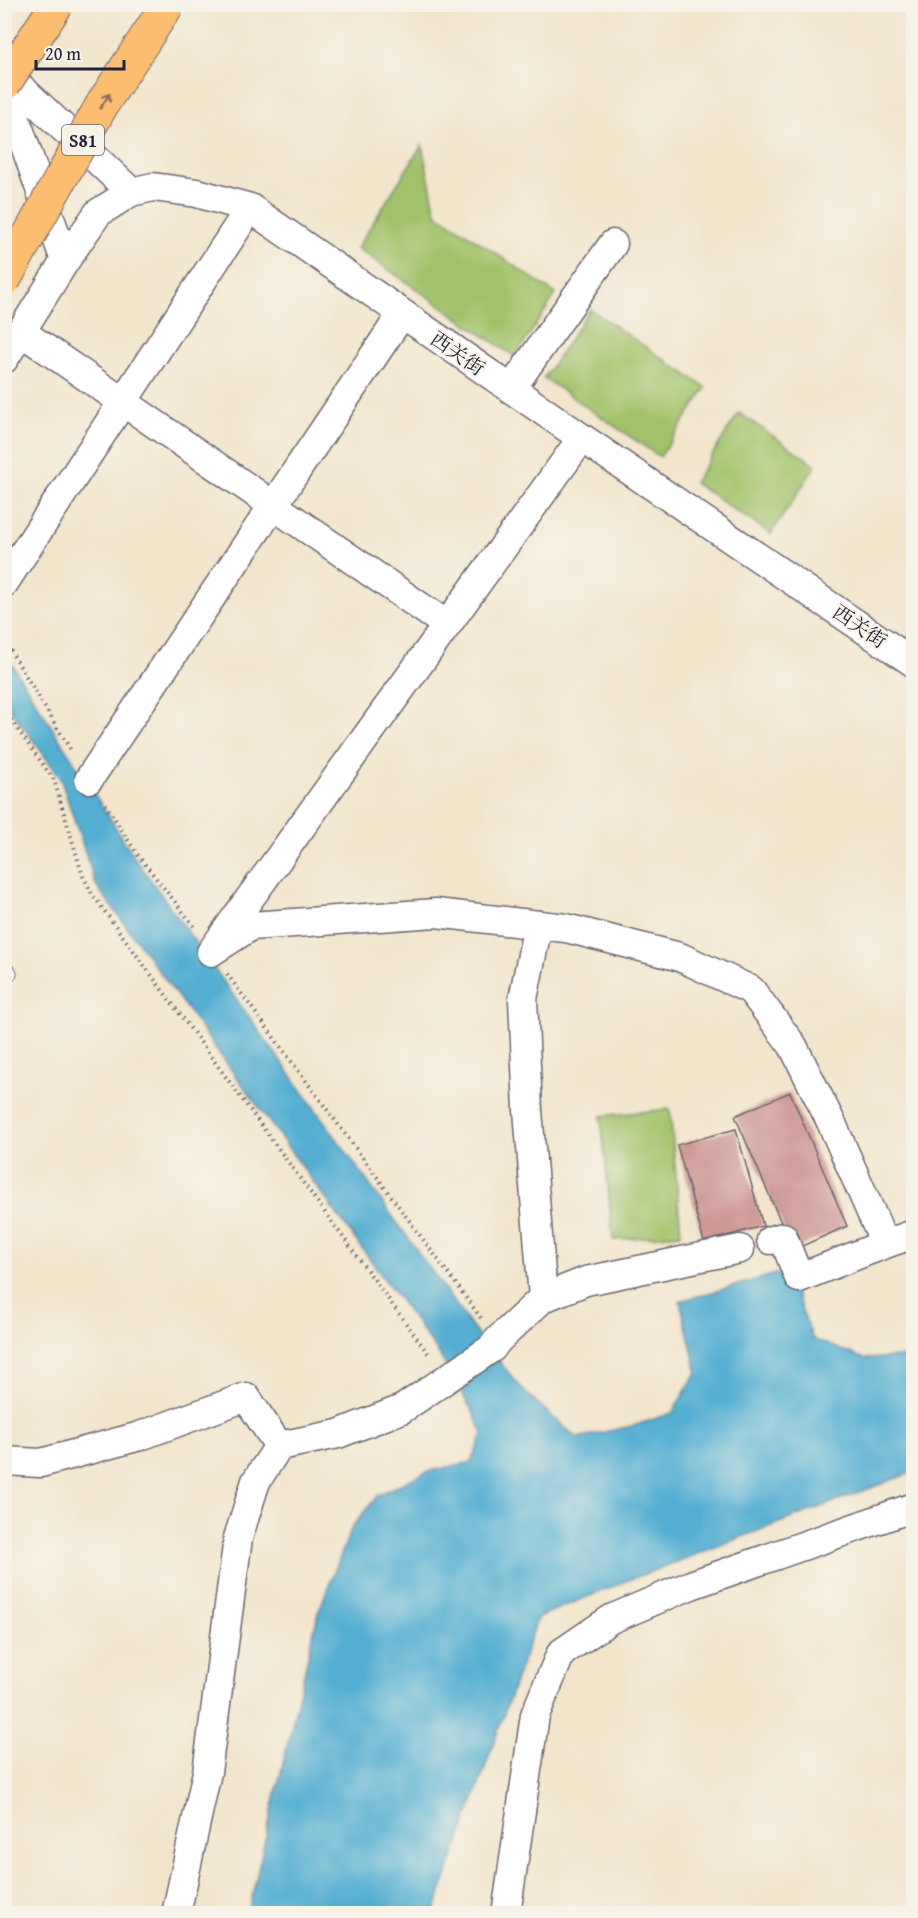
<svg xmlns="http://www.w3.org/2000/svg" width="918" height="1918" viewBox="0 0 918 1918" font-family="'Gentium Book Plus','Noto Serif SC',serif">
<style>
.green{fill:#a1c26b;stroke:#627253;stroke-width:1.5}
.water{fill:#53aed1;stroke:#3a6886;stroke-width:1.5}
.building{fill:#ce9a96}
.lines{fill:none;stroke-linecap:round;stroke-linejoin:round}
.service-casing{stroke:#6b666e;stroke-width:17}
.minor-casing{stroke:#6b666e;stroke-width:31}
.path{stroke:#6b666e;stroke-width:4;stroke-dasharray:1.5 4.5;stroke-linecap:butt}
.service{stroke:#fff;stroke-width:15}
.minor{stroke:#fff;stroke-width:28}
.motorway-bridge-casing{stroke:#6b666e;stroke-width:35;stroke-linecap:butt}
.motorway-bridge{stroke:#fcbd6f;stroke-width:33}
.oneway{stroke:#8f7055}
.labels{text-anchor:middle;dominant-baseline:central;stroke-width:4.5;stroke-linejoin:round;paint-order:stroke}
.shield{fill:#f7f3e8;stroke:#62616f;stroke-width:1.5}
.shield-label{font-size:18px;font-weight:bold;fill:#22223b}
.street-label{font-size:20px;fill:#22223b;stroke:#f7f3e8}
</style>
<rect width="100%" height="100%" fill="#f7f3e8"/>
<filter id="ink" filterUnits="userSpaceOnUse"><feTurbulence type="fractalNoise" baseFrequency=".0167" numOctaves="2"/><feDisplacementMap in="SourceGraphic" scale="12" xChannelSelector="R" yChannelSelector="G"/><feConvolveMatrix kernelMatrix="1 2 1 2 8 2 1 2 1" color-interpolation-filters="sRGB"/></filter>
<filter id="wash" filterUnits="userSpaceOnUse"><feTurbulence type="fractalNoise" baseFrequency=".008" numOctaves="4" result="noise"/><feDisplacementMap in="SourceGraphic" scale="24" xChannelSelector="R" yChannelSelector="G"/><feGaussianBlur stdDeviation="1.35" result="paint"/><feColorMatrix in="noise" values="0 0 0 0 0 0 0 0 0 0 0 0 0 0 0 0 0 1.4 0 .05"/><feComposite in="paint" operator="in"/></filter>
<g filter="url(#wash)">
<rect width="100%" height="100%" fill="#f2e5cc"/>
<g class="green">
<polygon points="422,145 436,213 556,294 515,357 357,248"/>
<polygon points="590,309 706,388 660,457 544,378"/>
<polygon points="739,413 816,465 771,534 694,483"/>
<polygon points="670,1109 681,1234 613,1240 601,1116"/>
</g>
<polygon class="water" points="4,652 137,861 482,1341 525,1392 577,1438 636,1425 672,1413 697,1372 680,1301 787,1271 813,1339 865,1359 913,1356 913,1472 629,1580 538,1617 434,1913 248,1913 318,1613 352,1527 378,1495 426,1472 471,1462 483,1434 473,1412 437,1351 96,885 60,777 5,702"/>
<g id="blocks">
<g class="building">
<polygon points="790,1092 847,1226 793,1250 735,1116"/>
<polygon points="736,1129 763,1226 704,1242 677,1145"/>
</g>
</g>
</g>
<g filter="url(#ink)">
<use href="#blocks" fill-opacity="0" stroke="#6b666e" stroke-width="1.5"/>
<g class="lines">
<defs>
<polyline id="service" points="4,971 9,973"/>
<g id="minor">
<polyline points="4,72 131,192 153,187 197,193 250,208 582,438 914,663"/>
<polyline points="4,85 65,261"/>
<polyline points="20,331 447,625"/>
<polyline points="4,359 65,261 98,213 131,192"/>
<polyline points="511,389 613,244"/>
<polyline points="582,438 211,952 251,926 436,913 566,928 680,957 751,990 793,1046 832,1124 885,1244 914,1234"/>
<polyline points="4,583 250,208"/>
<polyline points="89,779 402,314"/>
<polyline points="538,925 523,999 528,1110 543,1298"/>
<polyline points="771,1240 783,1237 799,1278 885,1244"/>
<polyline points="4,1461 41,1463 140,1436 246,1397 279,1446"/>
<polyline points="176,1914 207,1772 238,1538 256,1481 279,1446 338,1434 402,1409 492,1348 498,1340 543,1298 586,1281 740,1249"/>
<polyline points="506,1914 535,1715 561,1653 611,1619 691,1585 914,1507"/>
</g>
</defs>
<use href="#service" class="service-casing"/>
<use href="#minor" class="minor-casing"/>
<g class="path">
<polyline points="4,640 72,752"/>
<polyline points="4,710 54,780 83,876 92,894 430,1356"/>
<polyline points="105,804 137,854 194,926"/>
<polyline points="227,974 481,1318"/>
</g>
<use href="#service" class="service"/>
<use href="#minor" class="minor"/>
<defs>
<g id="motorway-bridge">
<polyline points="4,84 57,4"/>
<polyline points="4,280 103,103 168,4"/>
</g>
</defs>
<use href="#motorway-bridge" class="motorway-bridge-casing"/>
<use href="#motorway-bridge" class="motorway-bridge"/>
</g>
<defs><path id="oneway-shaft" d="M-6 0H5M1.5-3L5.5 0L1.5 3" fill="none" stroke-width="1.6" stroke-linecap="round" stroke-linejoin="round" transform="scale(1.5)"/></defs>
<use class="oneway" href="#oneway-shaft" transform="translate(105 101) rotate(-58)"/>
</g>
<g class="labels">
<rect class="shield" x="62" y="125" width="42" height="30" rx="4.5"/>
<g class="shield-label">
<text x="83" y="140">S81</text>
</g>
<g class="street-label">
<text transform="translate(458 353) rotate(35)">西关街</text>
<text transform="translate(860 626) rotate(34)">西关街</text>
</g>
</g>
<rect width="918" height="1918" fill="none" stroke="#f7f3e8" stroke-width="24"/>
<path d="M36 60v9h88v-9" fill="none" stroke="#22223b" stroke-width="3"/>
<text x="45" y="60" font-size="18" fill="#22223b" stroke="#f7f3e8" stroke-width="4.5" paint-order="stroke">20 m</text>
</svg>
